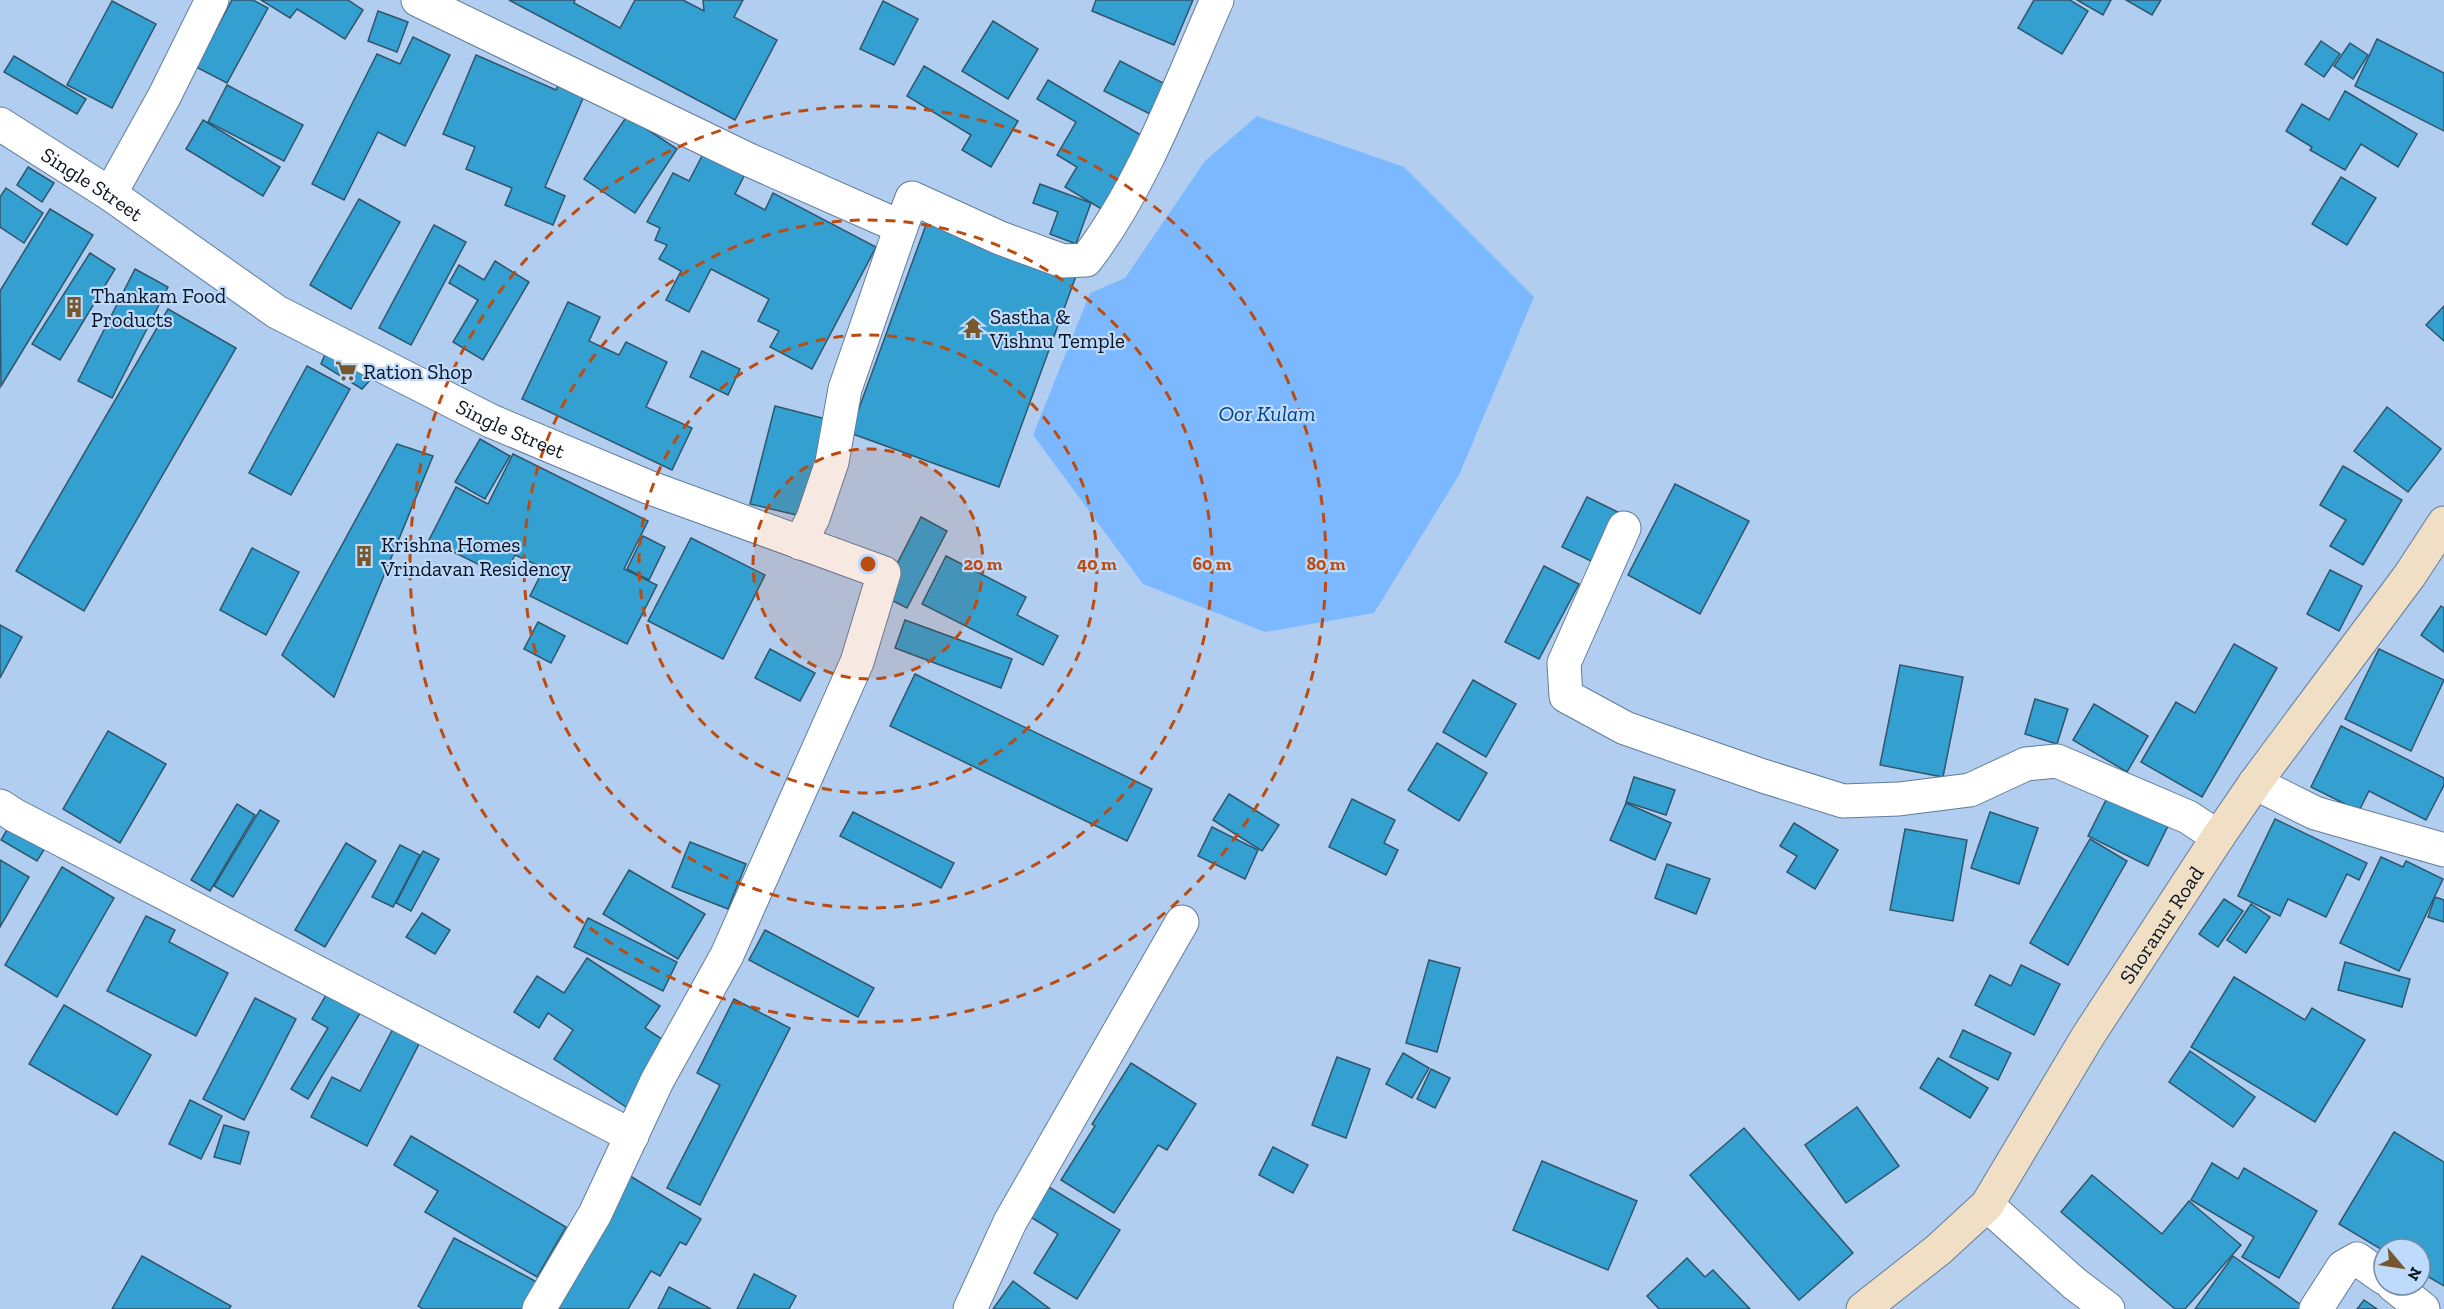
<svg xmlns="http://www.w3.org/2000/svg" width="2444" height="1309" viewBox="0 0 2444 1309" font-family="'Zilla Slab',serif">
<style>
.water{fill:#7cb8ff}
.building{fill:#349fd1;stroke:#2f566b;stroke-width:1.5}
.lines{fill:none;stroke-linecap:round;stroke-linejoin:round}
.street-casing{stroke:#627c9b;stroke-width:35}
.secondary-casing{stroke:#627c9b;stroke-width:35}
.street{stroke:#fff;stroke-width:33}
.secondary{stroke:#f0dfc4;stroke-width:33}
.ring{fill:none;stroke:#bc4b10;stroke-width:3;stroke-dasharray:10 8}
.labels{text-anchor:middle;dominant-baseline:central;stroke-width:4.5;stroke-linejoin:round;paint-order:stroke}
.street-label{font-size:21px;fill:#0b1521;stroke:#bedafc}
.poi-label{font-size:21px;fill:#0b1521;stroke:#bedafc;text-anchor:start}
.water-label{font-size:22px;font-style:italic;fill:#004280;stroke:#bedafc}
.centre{fill:#bc4b10;stroke:#bedafc;stroke-width:3}
.ring-label{font-size:18px;text-anchor:middle;font-weight:bold;fill:#bc4b10;stroke:#bedafc;stroke-width:4.5;stroke-linejoin:round;paint-order:stroke}
</style>
<rect width="100%" height="100%" fill="#b1cdef"/>
<polygon class="water" points="1257,116 1404,167 1534,297 1459,475 1374,613 1265,632 1143,584 1033,435 1090,293 1125,278 1205,161"/>
<g class="building">
<polygon points="232,0 253,0 268,8 227,83 196,67"/>
<polygon points="261,0 348,0 363,10 345,39 297,9 290,18"/>
<polygon points="509,0 575,0 574,3 620,28 635,0 683,0 704,11 703,0 743,0 734,17 777,40 735,120"/>
<polygon points="1096,0 1193,0 1174,45 1092,11"/>
<polygon points="2034,0 2070,0 2088,11 2062,54 2018,28"/>
<polygon points="2077,0 2111,0 2103,15"/>
<polygon points="2126,0 2161,0 2152,15"/>
<polygon points="112,1 156,24 112,108 67,85"/>
<polygon points="883,1 918,19 894,65 860,49"/>
<polygon points="378,11 408,22 397,52 368,41"/>
<polygon points="993,21 1038,49 1008,99 962,71"/>
<polygon points="413,37 450,55 405,146 378,132 344,200 312,184 377,54 400,64"/>
<polygon points="2377,39 2444,73 2444,131 2355,86"/>
<polygon points="2321,41 2340,54 2324,77 2305,64"/>
<polygon points="2350,43 2368,55 2353,79 2334,66"/>
<polygon points="476,55 556,90 561,78 587,89 545,187 565,196 553,225 505,205 512,188 466,169 475,147 443,134"/>
<polygon points="14,56 86,99 77,114 4,72"/>
<polygon points="1120,61 1169,86 1154,116 1104,91"/>
<polygon points="924,66 1018,121 991,167 962,150 971,135 907,96"/>
<polygon points="1048,80 1151,141 1108,213 1065,187 1077,167 1057,155 1076,122 1037,99"/>
<polygon points="227,85 303,125 284,161 208,122"/>
<polygon points="2345,91 2417,134 2398,167 2361,144 2345,170 2310,150 2312,147 2286,131 2302,104 2329,120"/>
<polygon points="627,116 677,149 635,213 584,179"/>
<polygon points="203,120 280,167 263,196 186,149"/>
<polygon points="703,154 744,176 735,194 765,210 773,193 876,247 812,369 770,347 779,331 758,321 769,299 711,269 689,312 666,300 681,271 659,259 667,245 655,240 660,228 647,222 673,173 689,181"/>
<polygon points="28,167 54,183 42,202 17,185"/>
<polygon points="2341,177 2376,198 2347,245 2312,224"/>
<polygon points="1040,184 1091,203 1076,244 1050,234 1058,212 1033,203"/>
<polygon points="6,188 43,213 24,243 0,227 0,197"/>
<polygon points="359,199 400,222 351,309 310,285"/>
<polygon points="50,209 93,235 1,386 0,291"/>
<polygon points="927,222 1076,276 999,487 850,433"/>
<polygon points="434,225 466,242 411,345 379,328"/>
<polygon points="90,253 115,269 60,360 32,344"/>
<polygon points="495,261 529,282 483,360 453,342 478,300 449,283 459,265 484,280"/>
<polygon points="135,269 168,287 112,398 78,381"/>
<polygon points="568,302 600,317 589,341 619,355 626,342 667,362 646,407 692,428 672,470 522,399"/>
<polygon points="2444,306 2444,341 2426,325"/>
<polygon points="168,309 236,348 84,611 16,571"/>
<polygon points="702,351 740,369 728,395 690,377"/>
<polygon points="326,352 372,378 362,389 321,364"/>
<polygon points="307,366 350,389 291,495 249,473"/>
<polygon points="775,406 826,419 801,516 750,504"/>
<polygon points="2387,407 2441,449 2408,492 2354,451"/>
<polygon points="480,439 510,456 485,499 455,482"/>
<polygon points="397,444 433,456 334,697 282,655"/>
<polygon points="513,454 648,521 624,569 657,585 627,644 530,596 544,568 515,555 504,577 429,540 456,487 488,504"/>
<polygon points="2343,466 2402,500 2363,565 2330,546 2346,520 2320,505"/>
<polygon points="1675,484 1749,521 1700,614 1628,575"/>
<polygon points="1587,497 1624,515 1599,565 1562,547"/>
<polygon points="921,517 947,531 907,608 881,595"/>
<polygon points="643,536 665,547 649,580 627,569"/>
<polygon points="691,538 765,575 723,659 648,621"/>
<polygon points="252,548 299,572 266,635 220,610"/>
<polygon points="946,556 1026,597 1017,615 1058,636 1043,665 922,604"/>
<polygon points="1544,566 1579,584 1539,659 1505,642"/>
<polygon points="2330,570 2362,586 2339,631 2307,614"/>
<polygon points="2441,606 2444,608 2444,652 2421,635"/>
<polygon points="905,620 1012,659 1001,688 895,648"/>
<polygon points="538,622 565,636 551,663 524,649"/>
<polygon points="0,625 22,637 0,678"/>
<polygon points="2234,644 2277,668 2202,797 2141,762 2176,702 2195,713"/>
<polygon points="770,649 815,673 800,701 755,678"/>
<polygon points="2379,649 2444,680 2411,751 2345,719"/>
<polygon points="1900,665 1963,677 1943,777 1880,765"/>
<polygon points="915,674 1152,789 1127,841 890,726"/>
<polygon points="1473,680 1516,704 1486,757 1443,732"/>
<polygon points="2035,699 2068,709 2057,744 2025,734"/>
<polygon points="2094,704 2148,736 2127,772 2073,740"/>
<polygon points="2341,726 2444,778 2444,785 2426,820 2369,791 2359,811 2311,787"/>
<polygon points="108,731 166,764 120,843 63,809"/>
<polygon points="1437,743 1487,773 1459,821 1408,790"/>
<polygon points="1634,777 1675,790 1666,815 1626,802"/>
<polygon points="2111,790 2171,820 2148,866 2088,836"/>
<polygon points="1229,794 1279,825 1262,851 1213,820"/>
<polygon points="1352,799 1395,820 1384,843 1398,850 1386,875 1329,847"/>
<polygon points="1626,803 1671,823 1655,860 1610,840"/>
<polygon points="237,804 255,815 210,891 191,880"/>
<polygon points="260,810 279,821 233,897 214,886"/>
<polygon points="853,812 954,863 941,888 840,836"/>
<polygon points="1990,812 2038,828 2019,884 1971,868"/>
<polygon points="2275,819 2367,863 2359,880 2347,874 2326,917 2288,899 2280,916 2238,896"/>
<polygon points="12,821 48,843 37,861 1,840"/>
<polygon points="1794,823 1838,850 1815,889 1787,872 1797,856 1780,846"/>
<polygon points="1212,827 1258,850 1245,879 1198,856"/>
<polygon points="1905,829 1967,840 1953,921 1890,910"/>
<polygon points="2090,839 2127,861 2068,965 2030,943"/>
<polygon points="690,842 746,864 728,909 672,887"/>
<polygon points="346,843 376,861 325,947 295,930"/>
<polygon points="400,845 420,855 393,907 372,897"/>
<polygon points="423,851 439,859 411,911 396,903"/>
<polygon points="2381,857 2403,867 2406,861 2443,879 2399,971 2340,943"/>
<polygon points="0,860 29,877 0,927"/>
<polygon points="1667,864 1710,879 1696,914 1655,898"/>
<polygon points="62,867 114,898 57,997 5,965"/>
<polygon points="629,870 705,914 678,959 603,914"/>
<polygon points="2435,897 2444,900 2444,922 2428,917"/>
<polygon points="2224,899 2243,911 2218,947 2199,934"/>
<polygon points="2251,904 2270,917 2246,953 2227,940"/>
<polygon points="422,913 450,930 435,954 406,937"/>
<polygon points="146,916 175,930 169,942 228,973 196,1036 107,991"/>
<polygon points="588,918 677,962 663,991 574,947"/>
<polygon points="765,930 874,988 858,1017 749,960"/>
<polygon points="587,958 660,1006 645,1028 671,1045 629,1109 554,1059 573,1030 548,1013 539,1028 514,1012 537,976 564,993"/>
<polygon points="1429,960 1460,968 1437,1052 1406,1043"/>
<polygon points="2345,962 2410,979 2402,1007 2338,990"/>
<polygon points="2021,965 2060,984 2034,1035 1975,1005 1990,975 2011,986"/>
<polygon points="2234,977 2305,1020 2312,1008 2365,1040 2315,1122 2191,1047"/>
<polygon points="329,990 362,1010 308,1099 291,1089 328,1028 312,1019"/>
<polygon points="255,998 296,1019 244,1120 203,1099"/>
<polygon points="734,999 790,1028 700,1205 667,1188 720,1085 697,1073"/>
<polygon points="64,1005 151,1055 117,1115 29,1064"/>
<polygon points="395,1025 421,1040 367,1146 311,1117 332,1077 360,1091"/>
<polygon points="1963,1030 2011,1053 1998,1080 1950,1057"/>
<polygon points="2190,1051 2255,1097 2233,1127 2169,1082"/>
<polygon points="1403,1053 1429,1068 1412,1098 1386,1084"/>
<polygon points="1337,1057 1370,1069 1346,1138 1312,1125"/>
<polygon points="1938,1058 1988,1088 1970,1118 1920,1088"/>
<polygon points="1131,1063 1196,1104 1167,1150 1158,1145 1114,1213 1061,1180 1095,1126 1092,1124"/>
<polygon points="1431,1069 1450,1078 1435,1108 1417,1099"/>
<polygon points="190,1100 222,1116 201,1159 169,1144"/>
<polygon points="1857,1107 1899,1166 1846,1203 1805,1145"/>
<polygon points="224,1125 249,1132 240,1164 214,1157"/>
<polygon points="1744,1128 1853,1253 1799,1300 1690,1175"/>
<polygon points="2394,1132 2444,1162 2444,1286 2420,1272 2420,1249 2384,1249 2384,1251 2339,1224"/>
<polygon points="411,1136 566,1227 537,1277 425,1212 438,1191 394,1165"/>
<polygon points="1273,1147 1308,1165 1293,1193 1259,1175"/>
<polygon points="1542,1161 1637,1201 1608,1270 1513,1230"/>
<polygon points="2212,1163 2238,1179 2244,1168 2317,1211 2279,1278 2242,1257 2254,1237 2191,1200"/>
<polygon points="2092,1175 2162,1234 2189,1201 2241,1245 2185,1309 2175,1309 2061,1212"/>
<polygon points="630,1176 701,1219 686,1245 680,1242 660,1276 651,1271 628,1309 550,1309"/>
<polygon points="1047,1186 1120,1230 1077,1299 1034,1273 1058,1234 1029,1216"/>
<polygon points="454,1238 537,1282 522,1309 423,1309 418,1306"/>
<polygon points="142,1256 231,1306 229,1309 112,1309"/>
<polygon points="2233,1256 2304,1307 2303,1309 2195,1309"/>
<polygon points="1687,1258 1705,1277 1713,1270 1750,1309 1659,1309 1647,1296"/>
<polygon points="754,1274 796,1296 789,1309 737,1309"/>
<polygon points="1013,1281 1050,1309 993,1309"/>
<polygon points="669,1287 711,1309 658,1309"/>
<polygon points="2364,1300 2377,1309 2357,1309"/>
</g>
<g class="lines">
<defs>
<g id="street">
<path d="M 418,0 L 747,159 L 901,227 L 912,198 L 1000,238 L 1063,261 L 1086,260 C 1143,186 1179,86 1217,0"/>
<path id="s1" d="M 0,124 L 110,194 L 277,312 L 491,421 L 648,487 L 884,573 L 857,662 L 727,955 L 657,1081 L 595,1214 L 539,1309"/>
<polyline points="110,194 164,97 212,0"/>
<polyline points="1624,528 1564,663 1566,696 1625,728 1763,776 1843,801 1899,799 1970,790 2026,764 2057,761 2188,817 2218,837"/>
<polyline points="800,543 813,518 832,462 845,389 901,227"/>
<polyline points="2255,783 2315,813 2444,850"/>
<polyline points="0,806 14,815 632,1136"/>
<polyline points="1987,1205 2075,1284 2108,1309"/>
<polyline points="2393,1285 2423,1309"/>
<polyline points="970,1309 1010,1222 1182,922"/>
<polyline points="2316,1309 2343,1267 2357,1259 2384,1278"/>
</g>
<g id="secondary">
<path id="s2" d="M 1863,1309 L 1938,1250 L 1987,1205 L 2088,1036 L 2218,837 L 2255,783 L 2410,575 L 2444,523"/>
</g>
</defs>
<use href="#street" class="street-casing"/>
<use href="#secondary" class="secondary-casing"/>
<use href="#street" class="street"/>
<use href="#secondary" class="secondary"/>
</g>
<circle cx="868" cy="564" r="115" fill="#bc4b10" fill-opacity=".12"/>
<g class="ring">
<circle cx="868" cy="564" r="115"/>
<circle cx="868" cy="564" r="229"/>
<circle cx="868" cy="564" r="344"/>
<circle cx="868" cy="564" r="458"/>
</g>
<defs>
<symbol id="building-bare" viewBox="-9 -9 18 18"><path d="M-4-6H4V6H1V3H-1V6H-4ZM-2.5-4.3h1.7v1.8h-1.7ZM.8-4.3h1.7v1.8H.8ZM-2.5-1h1.7V.8h-1.7ZM.8-1h1.7V.8H.8Z" fill="#77582d" stroke="#bedafc" stroke-width="2.5" paint-order="stroke"/></symbol>
<symbol id="temple-bare" viewBox="-9 -9 18 18"><path d="M0-6L5-2H3V0L6.5 2.5H4V6H1.5V3h-3V6H-4V2.5H-6.5L-3 0V-2H-5Z" fill="#77582d" stroke="#bedafc" stroke-width="2.5" paint-order="stroke"/></symbol>
<symbol id="supermarket-bare" viewBox="-9 -9 18 18"><path d="M-6-5.5h2.5l.6 2H6L4.5 2H-2.5L-4.4-4H-6ZM-1.5 3.2a1.3 1.3 0 1 0 .1 0ZM3 3.2a1.3 1.3 0 1 0 .1 0Z" fill="#77582d" stroke="#bedafc" stroke-width="2.5" paint-order="stroke"/></symbol>
</defs>
<g fill-rule="evenodd">
<use href="#building-bare" x="59" y="292" width="30" height="30"/>
<use href="#temple-bare" x="958" y="313" width="30" height="30"/>
<use href="#supermarket-bare" x="331" y="356" width="30" height="30"/>
<use href="#building-bare" x="349" y="541" width="30" height="30"/>
</g>
<g class="labels">
<g class="street-label">
<text stroke="none"><textPath href="#s1" startOffset="110">Single Street</textPath></text>
<text stroke="none"><textPath href="#s1" startOffset="596">Single Street</textPath></text>
<text stroke="none"><textPath href="#s2" startOffset="492">Shoranur Road</textPath></text>
</g>
<g class="poi-label">
<text x="91" y="295">Thankam Food<tspan x="91" dy="24">Products</tspan></text>
<text x="990" y="316">Sastha &amp;<tspan x="990" dy="24">Vishnu Temple</tspan></text>
<text x="363" y="371">Ration Shop</text>
<text x="381" y="544">Krishna Homes<tspan x="381" dy="24">Vrindavan Residency</tspan></text>
</g>
<g class="water-label">
<text x="1267" y="413">Oor Kulam</text>
</g>
</g>
<circle cx="868" cy="564" r="9" class="centre"/>
<g class="ring-label">
<text x="983" y="570">20 m</text>
<text x="1097" y="570">40 m</text>
<text x="1212" y="570">60 m</text>
<text x="1326" y="570">80 m</text>
</g>
<g transform="translate(2402 1267) rotate(119)"><circle r="28" fill="#bedafc" stroke="#768ba4" stroke-width="1.5"/>
<path d="M0-4.5L10 22L0 15L-10 22Z" fill="#77582d"/>
<text y="-9" font-size="16" font-weight="bold" text-anchor="middle" fill="#0b1521">N</text>
</g>
</svg>
